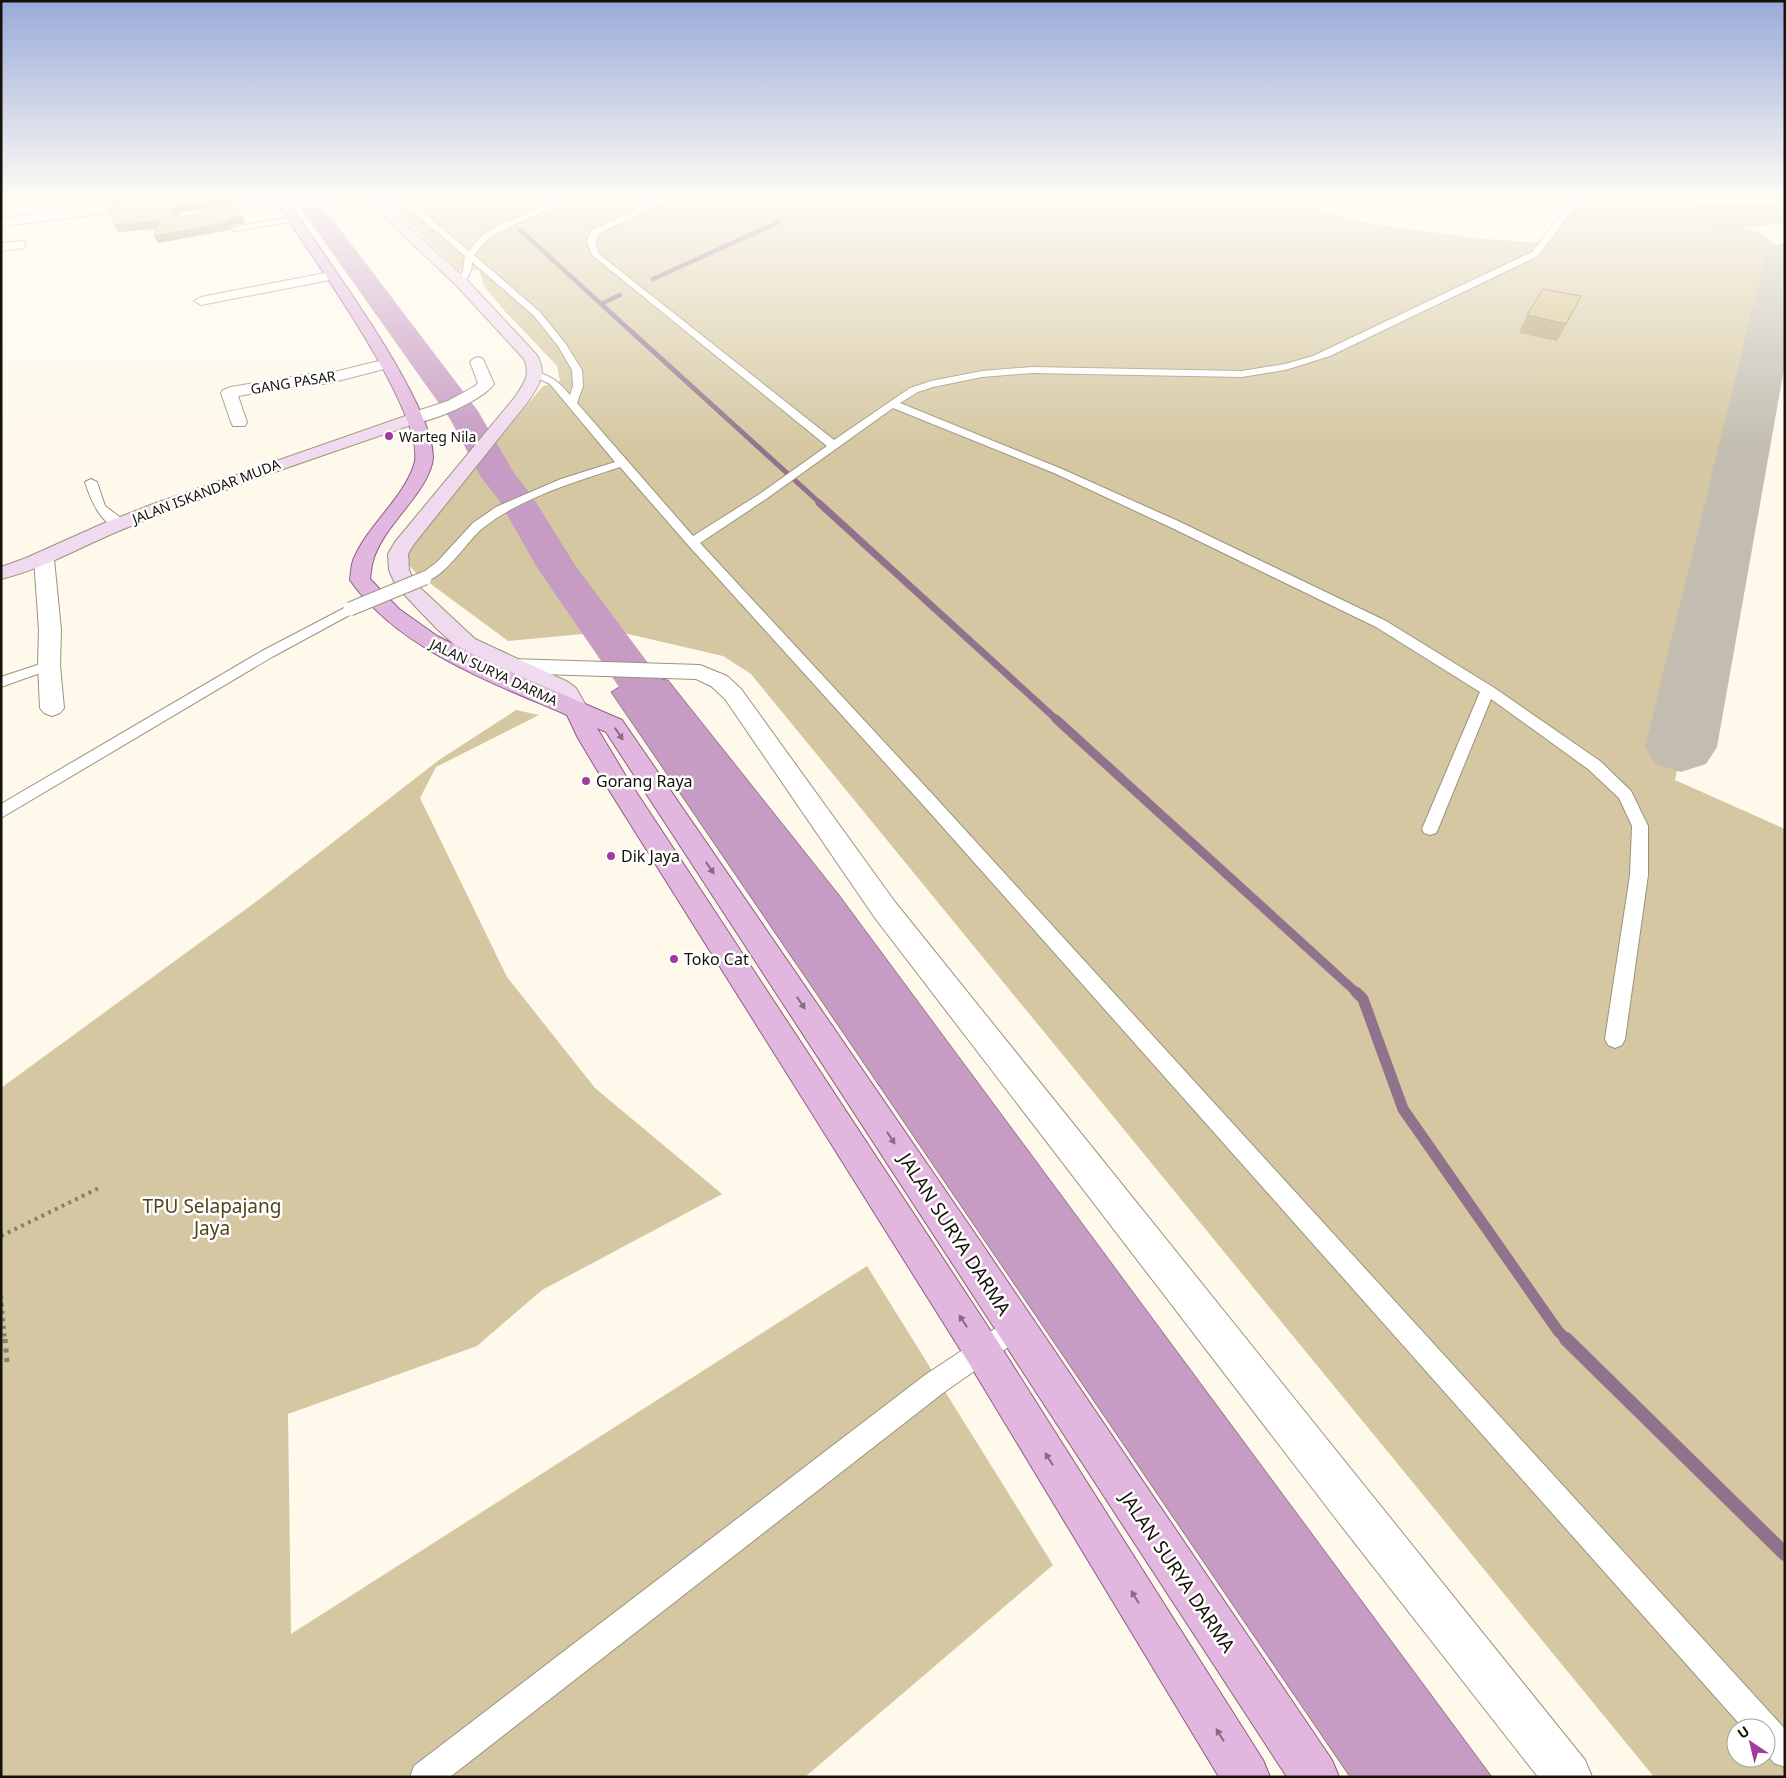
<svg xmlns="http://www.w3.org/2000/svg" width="1786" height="1778" viewBox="0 0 1786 1778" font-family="'Noto Sans',sans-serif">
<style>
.green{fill:#d4c7a1;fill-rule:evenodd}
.water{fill:#c69bc4;stroke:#91728c}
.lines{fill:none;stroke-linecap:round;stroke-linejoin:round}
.stream-far5{stroke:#91728c;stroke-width:4.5}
.stream-far4{stroke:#91728c;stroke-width:5}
.stream-far3{stroke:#91728c;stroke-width:7}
.stream-far2{stroke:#91728c;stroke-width:9}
.stream-far1{stroke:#91728c;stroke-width:11}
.stream{stroke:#91728c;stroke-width:14}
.river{fill:#c69bc4;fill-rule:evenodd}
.taxiway{fill:#c2bdb0;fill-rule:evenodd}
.lane-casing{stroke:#9b947d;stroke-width:2}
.street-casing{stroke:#9b947d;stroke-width:2}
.secondary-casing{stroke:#9b947d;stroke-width:2}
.primary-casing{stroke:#8d5d86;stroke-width:2}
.path-far1{stroke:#848075;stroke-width:4;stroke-dasharray:3 4.5;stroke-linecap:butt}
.path{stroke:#848075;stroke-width:5;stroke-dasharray:4 5.5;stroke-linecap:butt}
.lane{fill:#fff;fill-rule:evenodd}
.street{fill:#fff;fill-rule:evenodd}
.secondary{fill:#f0daef;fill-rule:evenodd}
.primary{fill:#e1b6df;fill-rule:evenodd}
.lane-bridge-casing{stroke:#9b947d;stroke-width:15;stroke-linecap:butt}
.lane-bridge{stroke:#fff;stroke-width:13}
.wall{fill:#b5a474}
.shaded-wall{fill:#93865e}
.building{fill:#d2bf87;stroke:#93865e}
.oneway{fill:#856c7f}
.poi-dot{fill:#a03a9f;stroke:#fff;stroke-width:2}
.labels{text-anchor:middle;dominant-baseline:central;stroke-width:5;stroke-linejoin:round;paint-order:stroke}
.far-street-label{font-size:14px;fill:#151209;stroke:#fff}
.far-poi-label{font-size:14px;fill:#151209;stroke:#fff;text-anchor:start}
.poi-label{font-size:16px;fill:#151209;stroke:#fff;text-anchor:start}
.near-park-label{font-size:19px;fill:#514317;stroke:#fff}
.near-street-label{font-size:19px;fill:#151209;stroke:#fff}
</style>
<rect width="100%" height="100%" fill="#fef9eb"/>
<g class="green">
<path d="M 384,199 L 1310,199 L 1316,208 L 1327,213 L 1372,224 L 1474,238 L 1543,243 L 1577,199 C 1618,199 1770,213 1784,257 L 1675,780 L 1785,829 L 1785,1777 L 1654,1777 L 751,674 L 723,656 L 615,631 L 508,641 L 416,573 L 402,557 L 420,533 L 543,386 L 560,381 L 557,366 L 502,308 L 484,286 L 479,270 L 459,271 ZM 1736,1728 L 1766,1728 L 1766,1758 L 1736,1758 Z"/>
<polygon points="516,710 539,715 436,767 420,798 507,977 595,1088 722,1194 542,1290 477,1346 288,1414 291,1634 867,1266 1053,1565 805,1777 1,1777 1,1088 261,898 439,760"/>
</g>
<polygon class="water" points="635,677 668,680 839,895 1492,1777 1350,1777 611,692"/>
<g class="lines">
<g class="stream-far5">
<polyline points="520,230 634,334"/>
<polyline points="653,279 779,222"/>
<polyline points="601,304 620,295"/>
</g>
<polyline class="stream-far4" points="633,333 821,504"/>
<polyline class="stream-far3" points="819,503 1057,720"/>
<polyline class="stream-far2" points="1056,719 1357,993"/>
<polyline class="stream-far1" points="1356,992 1363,999 1403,1109 1558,1331 1567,1340"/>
<polyline class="stream" points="1566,1339 1785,1554"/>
<polygon class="river" points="294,199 317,199 478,411 514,473 532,496 575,565 651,667 677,696 684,707 677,718 661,722 645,718 619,687 538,569 498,499 481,477 450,419"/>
<g class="taxiway">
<path d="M 1589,199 L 1668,199 L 1743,206 L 1785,201 L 1785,222 C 1725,234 1665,219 1606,209 L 1594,206 Z"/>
<polygon points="1785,243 1785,363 1717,747 1706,764 1681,772 1656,764 1645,747 1766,254 1772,246"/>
</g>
<defs>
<g id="lane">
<path d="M 398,199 L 407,199 L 469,251 L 482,235 L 501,224 L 562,199 L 573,199 L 507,228 L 488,239 L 474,255 L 540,312 L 565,343 L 582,370 L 583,386 L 577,403 L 693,536 L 758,495 L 827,446 L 592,255 L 587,241 L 592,230 L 661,199 L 671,199 L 598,234 L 595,244 L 599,254 L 834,440 L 910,388 L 931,381 L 982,371 L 1032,367 L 1242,371 L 1285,364 L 1313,356 L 1532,252 L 1573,199 L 1581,199 L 1538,256 L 1330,356 L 1285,370 L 1242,377 L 1032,373 L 982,377 L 933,387 L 918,392 L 900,403 L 1062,469 L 1178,521 L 1386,621 L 1493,687 L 1600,761 L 1631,791 L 1648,826 L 1648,875 L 1625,1039 L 1622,1045 L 1615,1048 L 1608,1045 L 1605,1039 L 1630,875 L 1632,826 L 1619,798 L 1588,769 L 1491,699 L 1438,829 L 1436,833 L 1430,835 L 1424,833 L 1422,829 L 1480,692 L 1376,627 L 1170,527 L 1054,473 L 893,408 L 766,499 L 700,543 L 936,798 L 1785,1729 L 1785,1767 L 1774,1763 L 1766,1753 L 1766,1728 L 1743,1728 L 924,806 L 688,545 L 620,467 C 575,482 520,498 483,528 C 468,539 440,586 420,581 L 419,578 L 420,575 L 437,562 L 473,523 L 496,507 L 561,479 L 615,462 L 550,384 L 531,375 L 536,372 C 552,376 559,382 570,395 L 573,386 L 572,370 L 558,346 L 534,316 L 472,262 L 471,271 L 465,282 L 458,284 L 457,282 L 463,271 L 465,256 Z"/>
<polygon points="293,217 297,219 296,221 234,231 230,229 234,227"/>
<path d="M 91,479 L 97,482 L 105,506 L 125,521 L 127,524 L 125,527 C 103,532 90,498 85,482 Z"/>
<polygon points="350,605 355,606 357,609 355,612 272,657 1,818 1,804 262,651"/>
<polygon points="49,661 54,662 56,665 54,668 1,687 1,677"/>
<polygon points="1016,1316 1024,1320 1028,1328 1024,1336 943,1393 450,1777 410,1777 414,1766 925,1375 1008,1320"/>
</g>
<g id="street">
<polygon points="278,199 286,200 288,202 282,205 201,219 195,215 201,211"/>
<polygon points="115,205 119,206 121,209 119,212 1,226 1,218"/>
<polygon points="20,241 24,242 26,245 24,248 1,251 1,243"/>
<polygon points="330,272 337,276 335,279 201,305 194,301 201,297"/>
<path d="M 478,357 L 483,359 L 494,384 C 483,400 426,426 408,422 L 406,418 L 408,414 L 448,401 L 475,386 L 478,383 L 470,362 L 473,359 Z"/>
<polygon points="387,359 392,361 395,364 392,367 326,384 309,384 238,396 247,422 245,426 233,426 231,422 221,393 223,390 231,387 309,374 326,374"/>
<polygon points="44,553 51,555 54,559 61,630 60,665 64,708 60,713 52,716 44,713 40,708 38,665 39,630 34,559 37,555"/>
<polygon points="512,659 700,665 727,676 741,689 895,902 1585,1760 1592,1777 1538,1777 1336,1519 875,918 725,699 711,686 696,679 512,673 504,671 501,666 504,661"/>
</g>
<g id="secondary">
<path d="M 365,199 L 378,199 L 466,279 L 536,354 C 549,373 538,387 527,403 L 414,544 L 408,554 L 409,570 L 415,583 L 475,639 L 568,682 L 576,688 L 589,711 L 585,716 L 577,719 L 569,716 L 559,697 L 552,692 L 459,649 L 436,628 L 396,586 L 389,570 L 388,554 L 395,542 L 515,397 C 524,384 531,374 524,359 L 456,285 Z"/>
<path d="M 414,413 L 420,414 L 422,418 L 420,422 C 323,455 226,488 131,526 C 87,543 47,568 1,579 L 1,567 L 26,558 L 102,524 L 153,504 Z"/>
</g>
<path id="primary" d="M 274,199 L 286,199 C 316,245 445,415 432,464 C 422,499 382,527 373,561 C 371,567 371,573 370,579 L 399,609 L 437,636 L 500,667 L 622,720 L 978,1238 L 1332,1760 L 1339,1777 L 1287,1777 L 606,732 L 597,728 L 627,778 L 996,1339 L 1263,1760 L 1270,1777 L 1219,1777 L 970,1365 L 609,790 L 578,738 L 567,715 C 493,683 398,649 350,580 C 351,573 351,564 354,558 C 369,524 402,500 414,465 C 430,417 304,245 274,199 Z"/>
</defs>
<use href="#lane" class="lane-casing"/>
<use href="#street" class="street-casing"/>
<use href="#secondary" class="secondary-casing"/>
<use href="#primary" class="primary-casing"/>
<g class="path-far1">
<polyline points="1,1236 101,1187"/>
<polyline points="1,1296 5,1340"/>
</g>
<polyline class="path" points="5,1339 7,1362"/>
<use href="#lane" class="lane"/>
<use href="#street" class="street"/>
<use href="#secondary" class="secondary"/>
<use href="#primary" class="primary"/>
<defs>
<polyline id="lane-bridge" points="350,609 425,578"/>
</defs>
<use href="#lane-bridge" class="lane-bridge-casing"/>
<use href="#lane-bridge" class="lane-bridge"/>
</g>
<g class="wall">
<polygon points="107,199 231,199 233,204 182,212 177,216 179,217 245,223 233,225 229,230 158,243 154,236 157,229 118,232 115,225 118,204 109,204"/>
<polygon points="1581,296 1557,341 1519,333 1527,315"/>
</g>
<g class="shaded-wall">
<polygon points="218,199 231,199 233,204 182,212 174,219 171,212 178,205"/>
<polygon points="242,216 245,223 233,225 229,230 158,243 154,236"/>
<polygon points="159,221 163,228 118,232 115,225"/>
<polygon points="1581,296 1572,314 1557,341 1566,324"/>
</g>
<g class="building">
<polygon points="117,199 218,199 178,205 171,212 179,217 236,207 242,216 230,218 225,223 154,236 159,221 115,225 109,208 117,206 119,201"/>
<polygon points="1543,289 1581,296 1566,324 1527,315"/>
</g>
<defs><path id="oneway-solid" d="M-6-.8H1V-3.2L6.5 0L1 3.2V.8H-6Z" transform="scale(1.25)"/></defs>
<g class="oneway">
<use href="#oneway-solid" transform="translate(619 734) rotate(56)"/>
<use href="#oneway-solid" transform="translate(710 868) rotate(56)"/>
<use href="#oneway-solid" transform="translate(801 1003) rotate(56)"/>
<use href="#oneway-solid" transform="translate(891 1138) rotate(57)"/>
<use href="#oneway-solid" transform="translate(963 1321) rotate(-123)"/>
<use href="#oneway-solid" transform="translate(1049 1459) rotate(-122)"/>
<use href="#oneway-solid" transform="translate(1135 1597) rotate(-122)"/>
<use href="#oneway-solid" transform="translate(1220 1735) rotate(-122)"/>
</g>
<linearGradient id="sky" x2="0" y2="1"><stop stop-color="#9aaada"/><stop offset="0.44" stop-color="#fffcf6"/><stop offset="1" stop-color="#fffcf6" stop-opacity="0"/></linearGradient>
<rect width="1786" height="448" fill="url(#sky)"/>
<g class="poi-dot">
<circle cx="389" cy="436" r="5"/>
<circle cx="586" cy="781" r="5"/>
<circle cx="611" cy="856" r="5"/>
<circle cx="674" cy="959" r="5"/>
</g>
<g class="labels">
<g class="far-street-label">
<text transform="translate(293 382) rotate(-9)">GANG PASAR</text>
<text transform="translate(206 491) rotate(-21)">JALAN ISKANDAR MUDA</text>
<text transform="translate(494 672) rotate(25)">JALAN SURYA DARMA</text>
</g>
<g class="far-poi-label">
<text x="399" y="436">Warteg Nila</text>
</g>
<g class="poi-label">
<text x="596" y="781">Gorang Raya</text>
<text x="621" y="856">Dik Jaya</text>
<text x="684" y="959">Toko Cat</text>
</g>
<g class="near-park-label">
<text x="212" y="1206">TPU Selapajang<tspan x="212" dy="22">Jaya</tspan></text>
</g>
<g class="near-street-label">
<text transform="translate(955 1234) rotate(57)">JALAN SURYA DARMA</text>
<text transform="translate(1178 1572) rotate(56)">JALAN SURYA DARMA</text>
</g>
</g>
<rect width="1786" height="1778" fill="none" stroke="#151209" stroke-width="5"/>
<g transform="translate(1751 1743) rotate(325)"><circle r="24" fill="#ffffff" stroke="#a1a09d"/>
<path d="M0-4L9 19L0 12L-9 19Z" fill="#a03a9f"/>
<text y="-8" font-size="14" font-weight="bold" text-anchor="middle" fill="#151209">U</text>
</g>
</svg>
